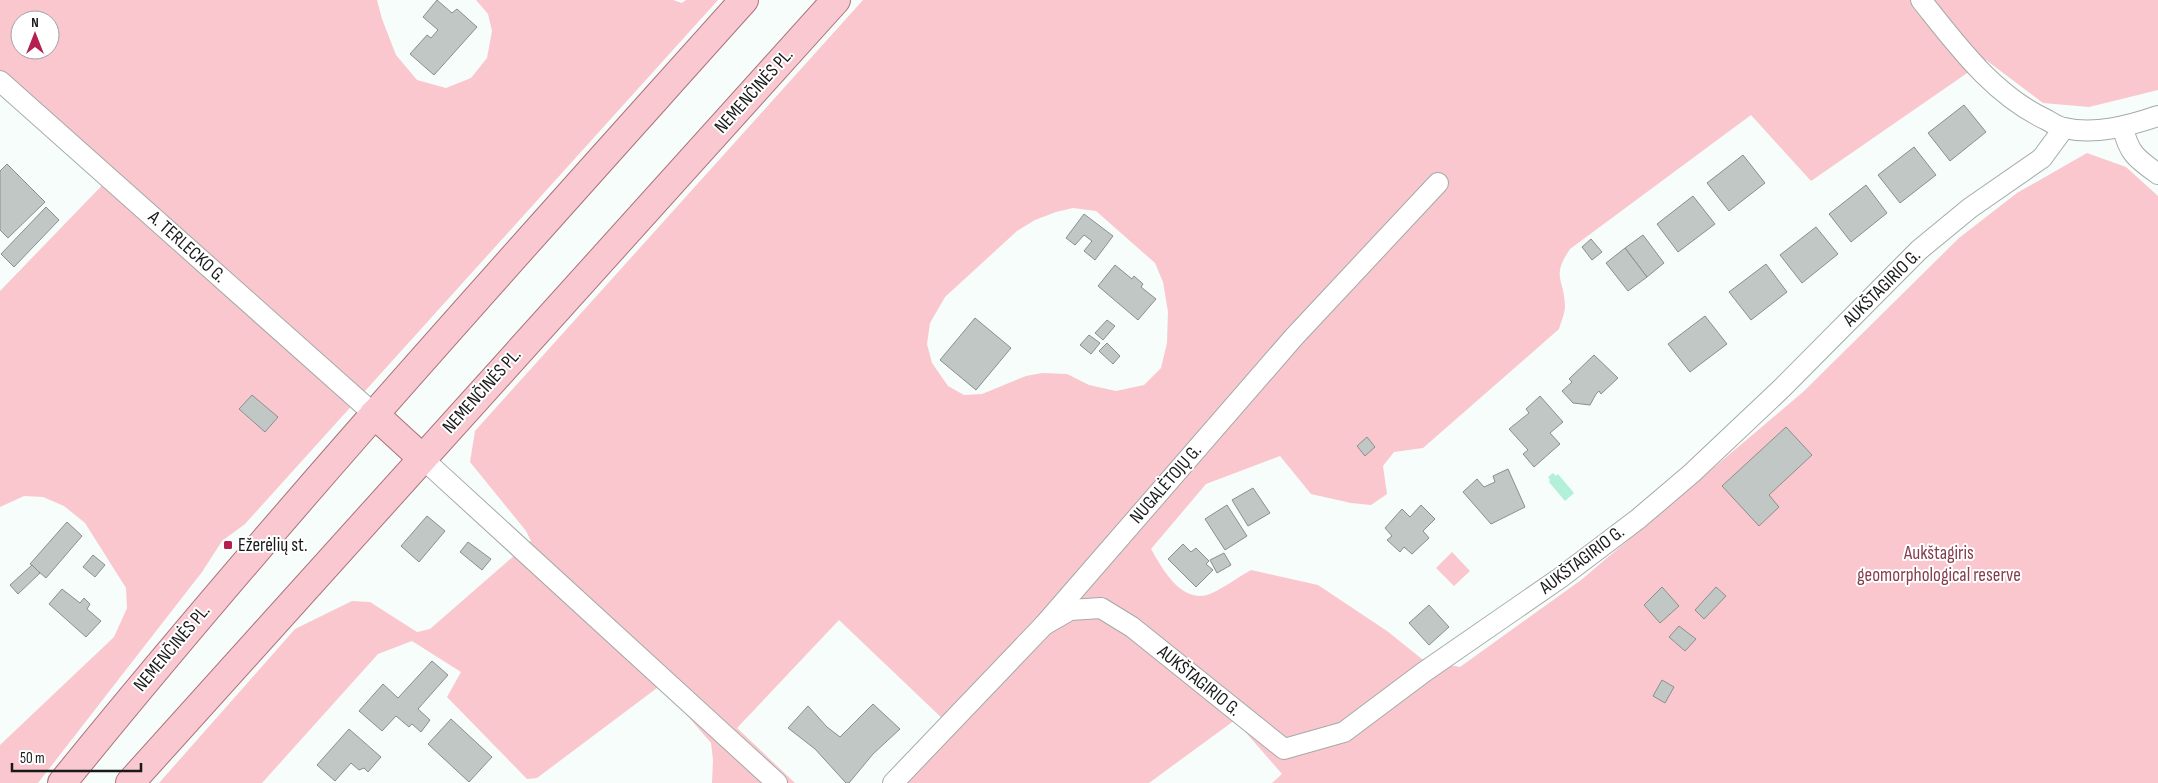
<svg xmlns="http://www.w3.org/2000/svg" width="2158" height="783" viewBox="0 0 2158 783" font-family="'Sofia Sans Condensed',sans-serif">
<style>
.green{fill:#fac7ce;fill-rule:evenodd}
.water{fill:#b2f0da}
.building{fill:#c1c7c4;stroke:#8a8f8d}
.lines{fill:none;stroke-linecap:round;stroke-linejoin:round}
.street-casing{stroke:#a4aaa7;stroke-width:22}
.primary-casing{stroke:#a9737c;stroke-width:30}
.street{stroke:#fff;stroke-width:20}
.primary{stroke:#fac8d1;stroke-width:28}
.poi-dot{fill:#b22150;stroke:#fff;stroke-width:2}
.labels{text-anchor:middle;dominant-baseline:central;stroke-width:4;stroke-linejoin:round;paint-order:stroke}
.street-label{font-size:19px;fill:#181a19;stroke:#fff}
.poi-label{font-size:19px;fill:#181a19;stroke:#fff;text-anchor:start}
.park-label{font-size:19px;fill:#853d4d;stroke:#fff}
</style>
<rect width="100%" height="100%" fill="#f7fdfa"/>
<g class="green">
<path d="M 0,0 L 377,0 L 382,19 L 396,55 L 417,80 L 446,88 L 471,78 L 487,58 L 492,31 L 488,14 L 476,0 L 673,0 L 682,3 L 686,0 L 718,0 L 245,524 L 222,541 L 202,572 L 38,783 L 0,783 L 0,745 L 114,637 L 127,608 L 126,588 L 85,523 L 64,506 L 43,497 L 24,496 L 0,507 L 0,291 L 113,174 L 0,73 ZM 20,20 L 50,20 L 50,50 L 20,50 Z"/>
<path d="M 863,0 L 2158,0 L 2158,90 L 2089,107 L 2043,103 L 1986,60 L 1811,181 L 1751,115 L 1570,249 C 1551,277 1564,278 1565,306 C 1565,313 1561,322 1559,329 L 1423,448 L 1394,452 L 1383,466 L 1387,494 L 1371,505 L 1351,503 L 1311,494 L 1280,456 L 1206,484 L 1151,549 C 1162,568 1180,602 1207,595 C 1218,592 1240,576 1251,570 L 1318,585 L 1387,631 L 1422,659 L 1460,667 L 1581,580 L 1803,392 L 1959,238 L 2017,193 L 2087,153 L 2126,167 L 2158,196 L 2158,783 L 1272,783 L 1282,774 L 1235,720 L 1149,783 L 883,783 L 945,721 L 839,620 L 737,728 L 795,783 L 712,783 L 713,760 L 711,743 L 661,685 L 537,778 L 527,779 L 447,697 L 461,672 L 412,641 L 378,654 L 262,783 L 159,783 L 295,629 L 352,601 L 370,602 L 417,632 L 430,629 L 531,541 L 526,531 L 470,462 L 475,431 ZM 1073,208 L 1096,211 L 1155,263 L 1163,282 L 1168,312 L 1167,343 L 1161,368 L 1144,385 L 1116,391 L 1089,385 L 1067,374 L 1042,373 L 1026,376 L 982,394 L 964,395 L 948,386 L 932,363 L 927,344 L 930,323 L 945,297 L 1017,231 L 1035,220 L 1056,212 Z"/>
<polygon points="1452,552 1470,571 1454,586 1436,568"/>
</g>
<polygon class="water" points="1553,473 1556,476 1558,474 1574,493 1565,501 1549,482 1550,480 1548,477"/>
<g class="building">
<polygon points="437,0 452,13 457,9 477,27 434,75 410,54 427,35 431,38 438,30 423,17"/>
<polygon points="1964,105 1986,132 1950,161 1928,133"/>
<polygon points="1914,147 1936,175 1900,203 1878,175"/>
<polygon points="1743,155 1765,183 1729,211 1707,183"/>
<polygon points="7,164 45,202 8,238 0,230 0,171"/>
<polygon points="1866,185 1887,213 1851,242 1829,214"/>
<polygon points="1693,196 1715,224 1678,252 1657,224"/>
<polygon points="46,207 59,220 14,267 1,254"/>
<polygon points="1084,214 1113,236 1095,260 1084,251 1092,241 1084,235 1075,245 1066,238"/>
<polygon points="1816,227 1838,254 1802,283 1780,255"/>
<polygon points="1643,235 1664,263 1647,277 1625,248"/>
<polygon points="1591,239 1602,252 1592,260 1582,247"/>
<polygon points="1625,248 1647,277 1628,291 1606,263"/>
<polygon points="1766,264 1787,292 1751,320 1729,292"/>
<polygon points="1115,265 1132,279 1134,276 1143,284 1141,287 1156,299 1138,320 1098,286"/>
<polygon points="1705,316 1727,344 1690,372 1668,344"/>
<polygon points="975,318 1011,348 976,390 940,360"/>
<polygon points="1107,320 1115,326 1103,340 1095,333"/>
<polygon points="1089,335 1100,343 1091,354 1080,345"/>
<polygon points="1107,343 1120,356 1113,364 1099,351"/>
<polygon points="1594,355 1618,378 1601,394 1599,391 1596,394 1590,405 1573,403 1562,391 1572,382 1569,379"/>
<polygon points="252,395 278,417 265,432 239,409"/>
<polygon points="1540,396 1563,422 1550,433 1560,444 1534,467 1523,454 1528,450 1509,429 1529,413 1526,409"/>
<polygon points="1786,427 1812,455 1769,495 1779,507 1759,526 1722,486"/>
<polygon points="1367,437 1375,447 1365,456 1357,446"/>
<polygon points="1508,469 1525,507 1491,524 1463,492 1477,479 1484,487 1495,482 1493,476"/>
<polygon points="1253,488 1270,513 1248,526 1232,500"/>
<polygon points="1227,505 1247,536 1225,550 1205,519"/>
<polygon points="1421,505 1435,519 1423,531 1429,538 1412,554 1404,547 1400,552 1387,540 1392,536 1385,528 1402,509 1410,517"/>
<polygon points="427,516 445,531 419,562 401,546"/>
<polygon points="67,522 82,536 46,578 30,564"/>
<polygon points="468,542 491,559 482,570 460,552"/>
<polygon points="1183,544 1191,552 1196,548 1209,561 1206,564 1213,570 1196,587 1168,559"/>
<polygon points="1224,553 1231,565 1217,573 1210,560"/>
<polygon points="93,555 105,565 95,577 83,567"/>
<polygon points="32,565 40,573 18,594 10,585"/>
<polygon points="1662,587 1679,606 1660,623 1644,605"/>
<polygon points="1716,587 1726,596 1704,619 1695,610"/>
<polygon points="62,589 80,603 84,598 90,604 87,609 101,621 86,637 49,604"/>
<polygon points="1429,605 1449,627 1429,645 1409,623"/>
<polygon points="1679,626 1696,639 1685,651 1669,637"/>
<polygon points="432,661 448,675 418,709 430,720 421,732 412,724 409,727 396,716 382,731 359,711 383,684 398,698"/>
<polygon points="1662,680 1674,687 1665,703 1653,696"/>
<polygon points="873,704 900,729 873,754 849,783 846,783 815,749 788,728 808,706 827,727 840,737"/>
<polygon points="451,719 492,757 469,782 428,744"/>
<polygon points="349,729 381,757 368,772 364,768 359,770 351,763 335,781 317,765"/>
</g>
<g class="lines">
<defs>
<g id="street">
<path d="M 1921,0 C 1957,45 1993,95 2047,120 C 2052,123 2058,127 2064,128 C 2095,135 2129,126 2158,116"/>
<polyline points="0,81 374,414"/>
<path d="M 2123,127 C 2128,153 2137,159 2158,174"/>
<polyline points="422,458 777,783"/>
<polyline points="1044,625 1070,610 1101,608 1132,627 1284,749 1344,732 1424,672 1560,578 1638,519 1692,473 1782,388 1919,250 1970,208 2042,158 2064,128"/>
<polyline points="893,783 1044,625 1294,337 1438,183"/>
</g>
<g id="primary">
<polyline points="374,414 422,458"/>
<path d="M 62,783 C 280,514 513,258 744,0"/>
<polyline points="130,783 836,0"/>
</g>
</defs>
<use href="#street" class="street-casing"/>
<use href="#primary" class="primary-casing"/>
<use href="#street" class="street"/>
<use href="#primary" class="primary"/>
</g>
<rect class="poi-dot" x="223" y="540" width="10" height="10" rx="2.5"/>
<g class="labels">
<g class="street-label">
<text transform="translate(754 91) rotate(-48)">NEMENČINĖS PL.</text>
<text transform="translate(187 247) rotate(42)">A. TERLECKO G.</text>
<text transform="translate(1882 288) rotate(-45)">AUKŠTAGIRIO G.</text>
<text transform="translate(482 391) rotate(-48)">NEMENČINĖS PL.</text>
<text transform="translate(1166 484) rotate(-49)">NUGALĖTOJŲ G.</text>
<text transform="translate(1582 560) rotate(-37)">AUKŠTAGIRIO G.</text>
<text transform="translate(172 648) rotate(-50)">NEMENČINĖS PL.</text>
<text transform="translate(1199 681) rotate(39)">AUKŠTAGIRIO G.</text>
</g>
<g class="poi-label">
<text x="238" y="545">Ežerėlių st.</text>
</g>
<g class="park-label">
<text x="1939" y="553">Aukštagiris<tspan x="1939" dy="22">geomorphological reserve</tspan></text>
</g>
</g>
<g transform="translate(35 35)"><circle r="24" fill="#ffffff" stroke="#a3a3a3"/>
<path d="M0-4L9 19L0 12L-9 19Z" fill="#b22150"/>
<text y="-8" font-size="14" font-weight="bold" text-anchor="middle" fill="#181a19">N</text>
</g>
<path d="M12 763v8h129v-8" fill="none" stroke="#181a19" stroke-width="2.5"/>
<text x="20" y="763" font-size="15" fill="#181a19" stroke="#ffffff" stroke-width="4" paint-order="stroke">50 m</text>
</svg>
